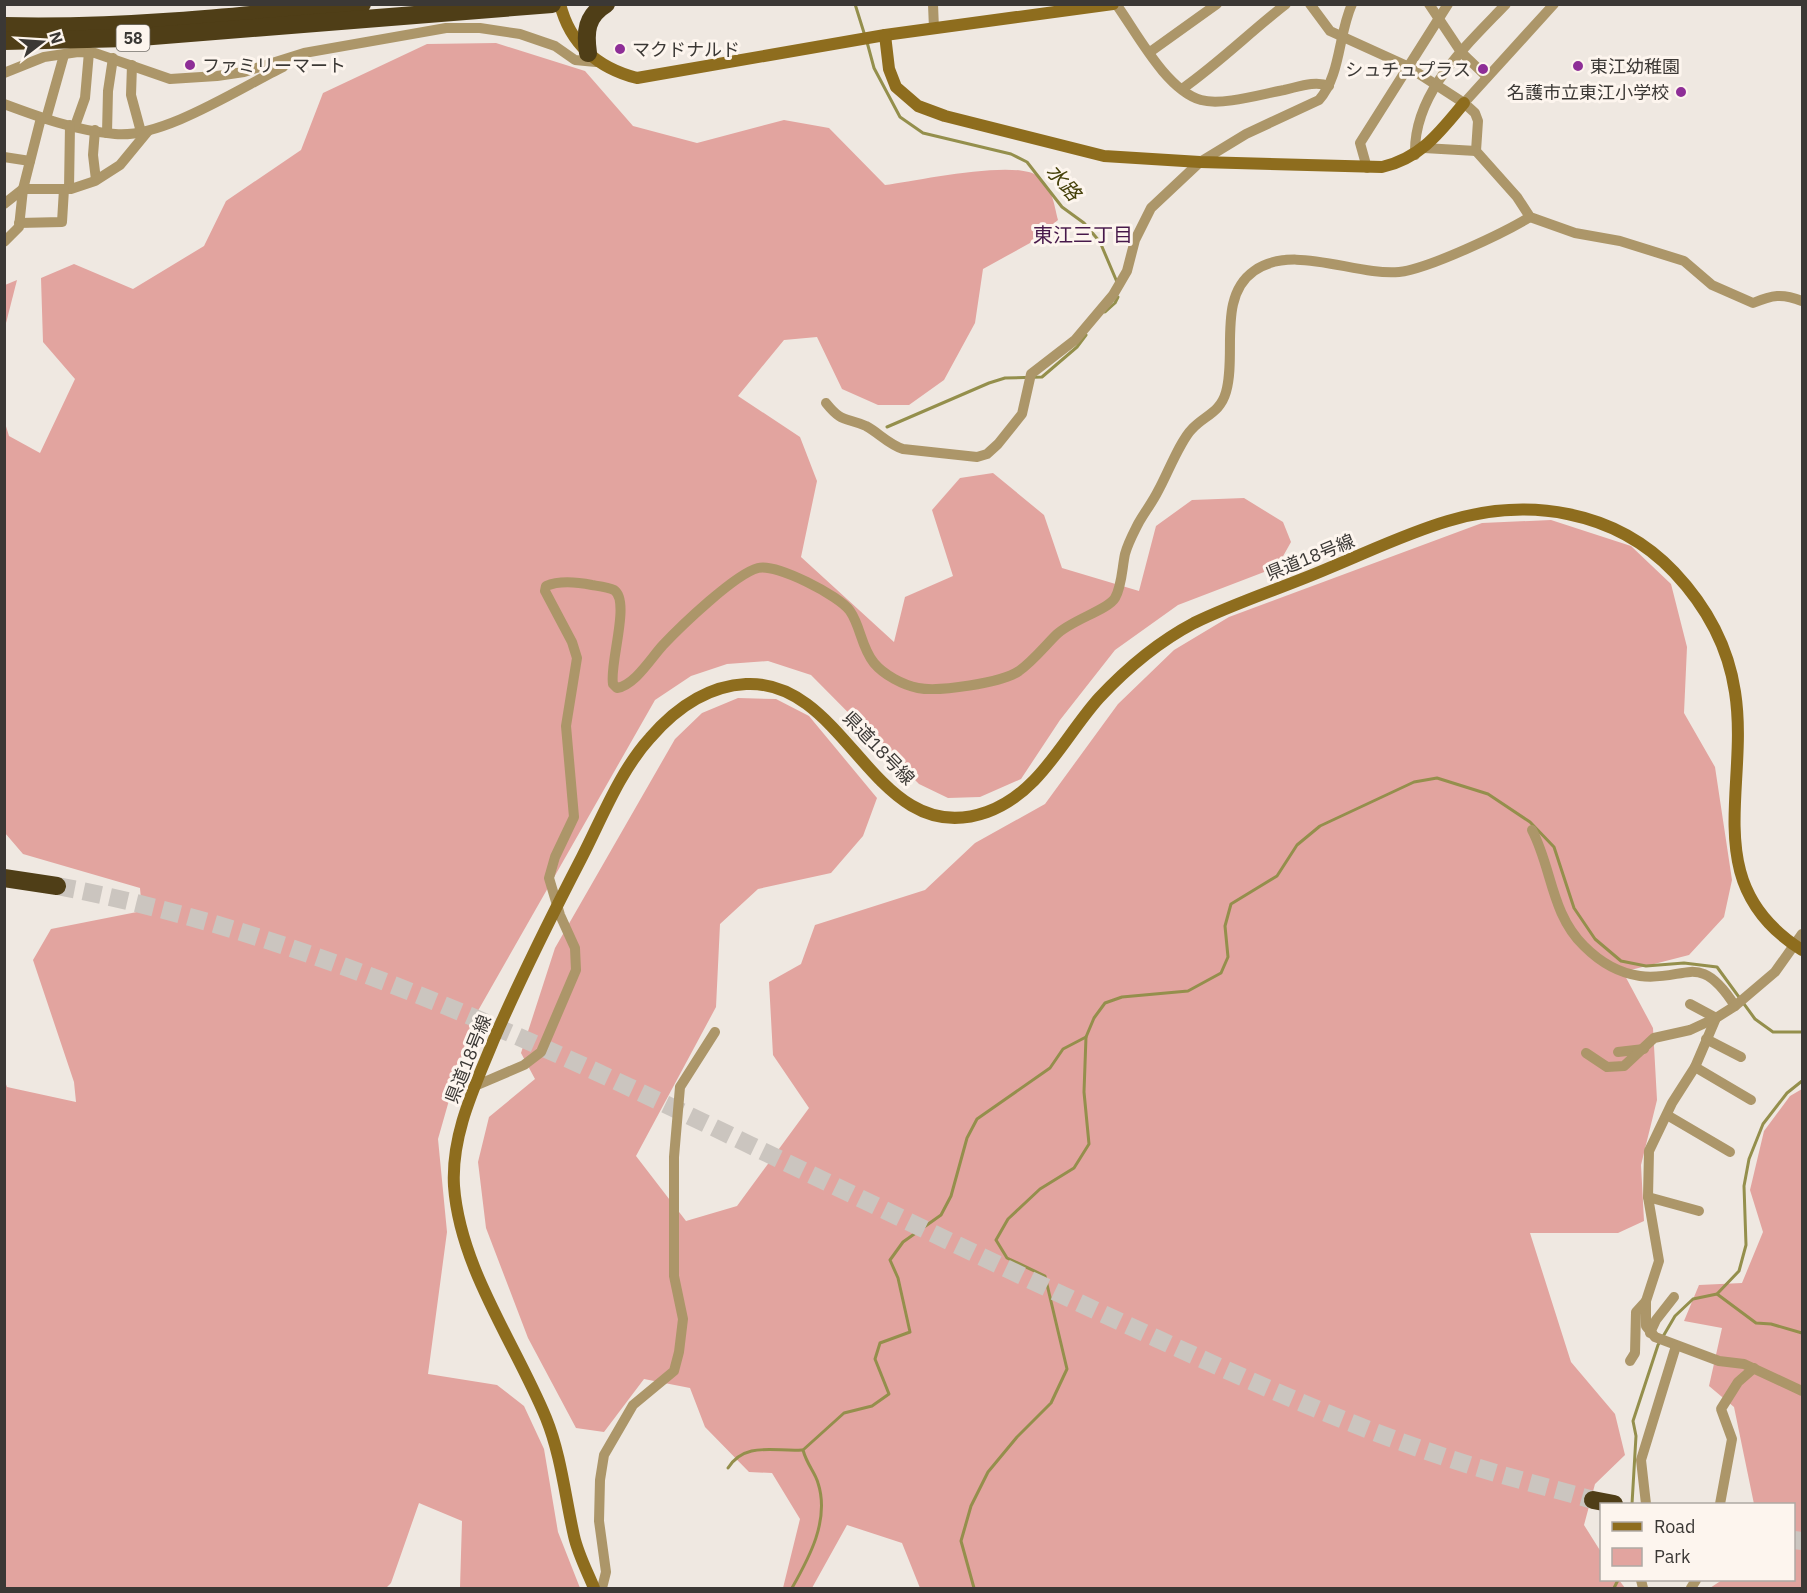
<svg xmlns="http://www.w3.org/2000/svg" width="1807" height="1593" viewBox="0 0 1807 1593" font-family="'IBM Plex Sans','Noto Sans JP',sans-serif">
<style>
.green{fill:#e2a49f}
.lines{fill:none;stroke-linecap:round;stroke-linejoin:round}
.stream{stroke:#948f4c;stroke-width:3}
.highway-tunnel{stroke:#cbc5bf;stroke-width:18;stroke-dasharray:18 9;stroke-linecap:butt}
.street{stroke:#ac9669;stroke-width:10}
.secondary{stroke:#8e6d1e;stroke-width:12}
.highway{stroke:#4f3e17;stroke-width:18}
.poi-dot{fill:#8e2e97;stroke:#fdf5ee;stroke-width:2}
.labels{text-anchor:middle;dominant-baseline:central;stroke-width:6;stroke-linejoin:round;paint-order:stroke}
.shield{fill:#fdf5ee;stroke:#75716c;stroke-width:1.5}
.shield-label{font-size:16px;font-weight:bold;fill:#3b3835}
.poi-label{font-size:18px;fill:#3b3835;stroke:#fdf5ee;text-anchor:start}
.street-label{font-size:18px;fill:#3b3835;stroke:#fdf5ee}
.water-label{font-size:20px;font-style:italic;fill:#454009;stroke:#fdf5ee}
.neighbourhood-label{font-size:20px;fill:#47194b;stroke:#fdf5ee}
</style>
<rect width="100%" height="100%" fill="#efe8e1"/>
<g class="green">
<path d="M 496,43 L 585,71 L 633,126 L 697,143 L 784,120 L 829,128 L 885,185 C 916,181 1011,160 1036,175 C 1052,185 1054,204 1058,220 L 1030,243 L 983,269 L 975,323 L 944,380 L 909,405 L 878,405 L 842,389 L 817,337 L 784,340 L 738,396 L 800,437 L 817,481 L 801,557 L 894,642 L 905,597 L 953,576 L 932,510 L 960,478 L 993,473 L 1044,515 L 1062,568 L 1139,591 L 1156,526 L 1192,500 L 1244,498 L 1283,522 L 1291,542 L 1277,567 L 1178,605 L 1115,650 L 1060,720 L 1021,779 L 980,797 L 948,798 L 919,784 L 811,675 L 768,661 L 727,664 L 691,676 L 655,700 L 471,1023 L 438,1139 L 447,1232 L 428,1374 L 497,1385 L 524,1406 L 544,1449 L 558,1532 L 580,1588 L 460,1588 L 462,1521 L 419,1503 L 391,1583 L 386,1588 L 5,1588 L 4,1079 L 7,1087 L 76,1102 L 74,1082 L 33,960 L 51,929 L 142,911 L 140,888 L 23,854 L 5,833 L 5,423 L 9,436 L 40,453 L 75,379 L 43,342 L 41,278 L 74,264 L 133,289 L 204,246 L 226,201 L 301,150 L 323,93 L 427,44 Z"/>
<polygon points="17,280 5,327 5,285"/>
<polygon points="1551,520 1631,546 1671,584 1687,647 1684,713 1715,767 1732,880 1724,917 1689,955 1623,972 1653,1028 1657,1100 1641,1165 1644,1221 1618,1233 1530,1233 1571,1362 1615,1414 1625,1455 1595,1484 1584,1525 1601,1552 1602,1580 1619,1580 1625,1588 920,1588 902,1543 847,1525 812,1588 783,1588 800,1519 772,1473 749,1472 705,1427 690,1388 644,1379 604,1432 576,1428 528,1338 486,1228 478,1162 489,1117 535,1079 521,1053 555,948 675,739 702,713 738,698 776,699 809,716 877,798 863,836 831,873 758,889 720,924 716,1007 636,1156 686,1221 737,1206 809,1108 773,1055 769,982 801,964 815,925 925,890 975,843 1045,804 1118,704 1174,650 1229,617 1482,523"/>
<polygon points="1802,1089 1802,1588 1710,1588 1722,1580 1794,1580 1794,1504 1754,1504 1734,1407 1709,1386 1722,1328 1684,1321 1699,1285 1742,1283 1763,1232 1750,1190 1764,1131 1790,1096"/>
</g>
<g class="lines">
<g class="stream">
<polyline points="855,4 865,36"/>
<polyline points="867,42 874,68 900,117 923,133 1011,154 1027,162 1062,207 1084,223 1100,242 1117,282"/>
<polyline points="1105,312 1115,303 1118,297"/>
<polyline points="887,427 989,383 1005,378 1042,377 1077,347 1086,335"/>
<polyline points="1717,1294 1756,1323 1771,1324 1802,1333"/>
<path d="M 728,1468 C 745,1441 775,1452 802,1450"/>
<polyline points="1632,1504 1636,1436 1633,1421 1658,1345 1675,1316 1693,1299 1717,1294 1739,1271 1746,1245 1744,1186 1749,1159 1763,1124 1787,1093 1802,1081"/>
<path d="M 792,1588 C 809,1558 830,1520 818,1483 C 815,1472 807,1465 803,1450 L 844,1413 L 872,1406 L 889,1394 L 875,1359 L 880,1343 L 910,1332 L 898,1278 L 890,1260 L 903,1242 L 941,1215 L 951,1196 L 967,1138 L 977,1119 L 1050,1068 L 1063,1049 L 1086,1037 L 1094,1018 L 1105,1003 L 1122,997 L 1188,991 L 1221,973 L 1228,957 L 1225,926 L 1231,904 L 1277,876 L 1297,845 L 1320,826 L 1414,782 L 1437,778 L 1488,794 L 1530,822 L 1554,847 L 1574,908 L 1595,939 L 1621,961 L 1646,966 L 1684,963 L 1717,967 L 1755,1019 L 1773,1032 L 1802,1032"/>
<polyline points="974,1588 961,1541 971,1506 988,1472 1017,1437 1051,1403 1067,1369 1045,1276 1007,1258 996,1240 1008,1219 1040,1189 1074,1168 1089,1144 1084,1092 1086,1037"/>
<polyline points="1614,1588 1618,1580"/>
</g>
<g class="highway-tunnel">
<path d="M 57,886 C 301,932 528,1037 750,1145 C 883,1209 1015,1274 1149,1335 C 1250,1381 1351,1427 1457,1461 C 1502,1476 1548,1487 1593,1500"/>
<polyline points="1794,1540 1802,1541"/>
</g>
<g class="street">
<polyline points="933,4 934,29"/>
<path d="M 1116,4 C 1137,33 1166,90 1201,100 C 1222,106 1262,94 1284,90 C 1298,87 1315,80 1329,86"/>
<path d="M 1310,4 L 1330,31 L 1407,66 L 1464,103 L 1475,113 L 1478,121 L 1476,151 L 1517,197 L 1530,217 L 1575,233 L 1620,241 L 1684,261 L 1712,285 L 1753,303 C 1772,295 1782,293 1802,301"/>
<polyline points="1429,4 1461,52 1487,77"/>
<polyline points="1150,52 1217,4"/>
<polyline points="132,65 131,95 141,132"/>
<polyline points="4,73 44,57 78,52 95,53 170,79 217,76 244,72 304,53 446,28 480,28 520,34 555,46 575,60 596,62"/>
<path d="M 1182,89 C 1219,63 1250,32 1286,4"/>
<polyline points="1464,103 1554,4"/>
<path d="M 4,104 C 39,117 77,131 115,134 C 162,139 240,88 283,67 L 291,58"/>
<polyline points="46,119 64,55"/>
<polyline points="75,126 85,98 89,52"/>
<polyline points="95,130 93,155 96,180"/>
<polyline points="107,133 108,91 113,58"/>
<polyline points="1424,148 1476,151"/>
<path d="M 1415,155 C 1413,93 1466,46 1506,4"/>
<polyline points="4,157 30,161"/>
<polyline points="1367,168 1360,143 1448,4"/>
<polyline points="69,189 70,125"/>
<polyline points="4,204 23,189 71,189 95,181 120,165 148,131"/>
<polyline points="19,223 62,222 64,189"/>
<polyline points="4,242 19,227 23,189 41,118"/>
<path d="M 826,403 C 842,423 845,417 866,426 C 879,433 888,444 903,449 L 977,457 L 987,454 L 998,444 L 1022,414 L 1031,374 L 1075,340 L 1113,295 L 1127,271 L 1135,240 L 1151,208 L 1200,162 L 1246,134 L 1319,100 C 1341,75 1338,35 1352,4"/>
<path d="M 1532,830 C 1552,868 1551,914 1584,946 C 1599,961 1618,973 1640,976 C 1686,982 1699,949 1735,1006"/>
<polyline points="1802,934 1775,972 1735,1006 1716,1018 1695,1067 1672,1103 1649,1151 1648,1197 1659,1261 1646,1301 1646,1326 1655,1337 1719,1361 1744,1364 1802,1391"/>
<polyline points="1690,1004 1716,1018"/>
<polyline points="1706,1039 1741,1057"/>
<polyline points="1618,1052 1644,1049"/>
<polyline points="1586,1053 1607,1067 1624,1066 1654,1038 1690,1030 1716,1018"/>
<polyline points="1695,1067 1751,1100"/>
<path d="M 475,1086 L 524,1065 L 541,1052 L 576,970 L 575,948 L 560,915 L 549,878 L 555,857 L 574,817 L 566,726 L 577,658 L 572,642 L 545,591 L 546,586 C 560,580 577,582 592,585 C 598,586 608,587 614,590 C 631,601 609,664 613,684 L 617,688 C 635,685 651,658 663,645 C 681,626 735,574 758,568 C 776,563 840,596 850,611 C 861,627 861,647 874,663 C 884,675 903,685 918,688 C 939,692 1001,683 1019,671 C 1033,661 1044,647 1056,635 C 1071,620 1108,610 1115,598 C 1122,586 1122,568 1125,554 C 1128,543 1133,534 1138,524 C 1144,513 1152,503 1158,491 C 1167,475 1180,441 1192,429 C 1205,415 1220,413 1226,392 C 1237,354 1217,297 1254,271 C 1293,243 1355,276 1399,272 C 1428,269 1504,233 1530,217"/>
<polyline points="1667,1115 1730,1152"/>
<polyline points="1648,1197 1699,1211"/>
<polyline points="1650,1333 1656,1320 1674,1297"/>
<polyline points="1630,1361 1635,1353 1636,1312 1646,1301"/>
<polyline points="1646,1504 1641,1460 1676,1346"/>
<polyline points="1720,1504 1732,1439 1721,1409 1738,1382 1754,1368"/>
<polyline points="1641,1580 1643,1588"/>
<polyline points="602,1588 606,1572 599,1521 600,1480 604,1455 633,1405 674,1371 679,1352 683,1319 674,1276 674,1157 680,1087 715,1032"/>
<polyline points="1691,1588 1696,1580"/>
</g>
<g class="secondary">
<path d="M 560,4 C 570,44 598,68 637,78 L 885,35 L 1113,4"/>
<path d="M 885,35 L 889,69 L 896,87 L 918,106 L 945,116 L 1104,156 L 1200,162 L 1382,167 C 1421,158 1440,132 1464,103"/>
<path d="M 594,1588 C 587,1571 578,1554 574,1536 C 565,1496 561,1455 546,1418 C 515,1343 460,1268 454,1186 C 451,1134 475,1086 494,1039 C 521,977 551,917 582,857 C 602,818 620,771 650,738 C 675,709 707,686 746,684 C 849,679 874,852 987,812 C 1040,793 1064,737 1099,698 C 1127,668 1158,642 1194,623 C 1237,602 1285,587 1329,568 C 1368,552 1407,533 1448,521 C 1528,497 1615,510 1674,572 C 1707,607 1728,645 1735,692 C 1750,788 1697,884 1802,950"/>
</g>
<g class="highway">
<path d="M 4,26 C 123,29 244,16 362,4"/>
<polyline points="4,41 128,38 552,4"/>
<path d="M 588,53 C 585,32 586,16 606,4"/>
<polyline points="4,878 57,886"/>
<polyline points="1593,1500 1614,1504"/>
</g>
</g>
<g class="poi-dot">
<circle cx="620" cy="49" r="6"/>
<circle cx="190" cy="65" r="6"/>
<circle cx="1578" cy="66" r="6"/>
<circle cx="1483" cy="69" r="6"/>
<circle cx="1681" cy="92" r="6"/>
</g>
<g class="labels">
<rect class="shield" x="116.5" y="25" width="33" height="26" rx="4.5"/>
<g class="shield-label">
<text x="133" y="38">58</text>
</g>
<g class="poi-label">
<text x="632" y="49">マクドナルド</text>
<text x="202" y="65">ファミリーマート</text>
<text x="1590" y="66">東江幼稚園</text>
<text x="1471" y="69" text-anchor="end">シュチュプラス</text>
<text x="1669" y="92" text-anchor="end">名護市立東江小学校</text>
</g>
<g class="street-label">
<text transform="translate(1310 557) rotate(-22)">県道18号線</text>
<text transform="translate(879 748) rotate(46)">県道18号線</text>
<text transform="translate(468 1059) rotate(-68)">県道18号線</text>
</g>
<g class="water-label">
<text transform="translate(1064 182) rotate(49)">水路</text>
</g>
<g class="neighbourhood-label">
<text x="1083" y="234">東江三丁目</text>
</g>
</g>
<rect width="1807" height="1593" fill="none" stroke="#3b3835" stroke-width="12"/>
<rect x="1600" y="1503" width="195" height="78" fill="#fdf5ee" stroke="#afa9a4" stroke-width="1.5"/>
<rect x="1612" y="1522" width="30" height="9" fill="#8e6d1e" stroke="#afa9a4" stroke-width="1.5"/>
<text x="1654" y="1533" font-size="18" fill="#3b3835">Road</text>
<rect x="1612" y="1548" width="30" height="18" fill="#e2a49f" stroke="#afa9a4" stroke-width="1.5"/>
<text x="1654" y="1563" font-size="18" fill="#3b3835">Park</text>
<g transform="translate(42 42) rotate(73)" stroke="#fdf5ee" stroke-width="4.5" paint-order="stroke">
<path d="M0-4.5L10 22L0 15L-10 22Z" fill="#3b3835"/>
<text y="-9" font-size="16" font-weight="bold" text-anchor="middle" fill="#3b3835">N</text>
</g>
</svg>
